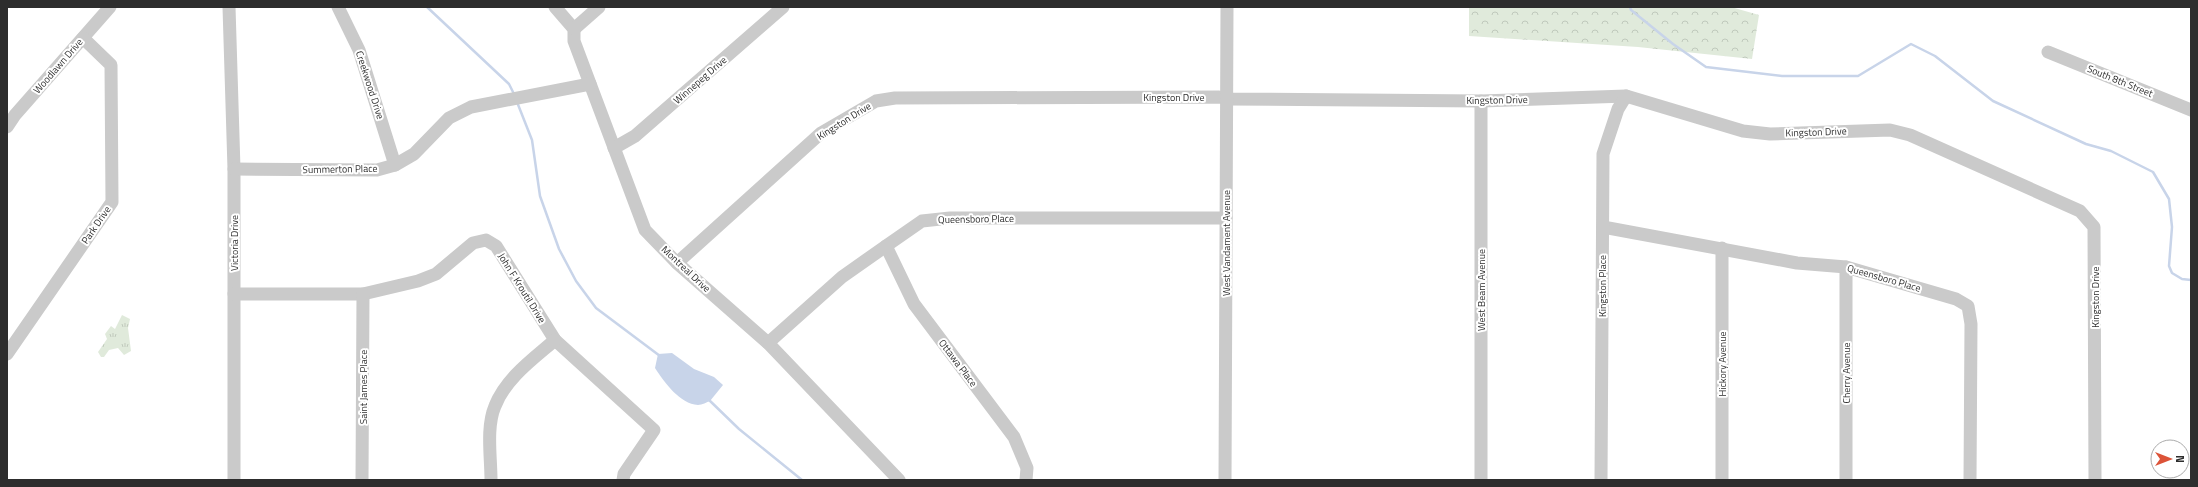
<svg xmlns="http://www.w3.org/2000/svg" width="2198" height="487" viewBox="0 0 2198 487" font-family="'Titillium Web',sans-serif">
<style>
.forest{fill:url(#forest-crowns)}
.park{fill:url(#park-tufts)}
.water{fill:#c8d4e9}
.lines{fill:none;stroke-linecap:round;stroke-linejoin:round}
.stream{stroke:#c8d4e9;stroke-width:2.5}
.minor{stroke:#cacaca;stroke-width:13}
.labels{text-anchor:middle;dominant-baseline:central;stroke-width:4;stroke-linejoin:round;paint-order:stroke}
.street-label{font-size:10px;fill:#2d2d2d;stroke:#fff}
</style>
<defs>
<pattern id="forest-crowns" width="20" height="18" patternUnits="userSpaceOnUse"><rect width="20" height="18" fill="#e0eadb"/><path d="M2 6a3 3 0 1 1 6 0M12 15a3 3 0 1 1 6 0" fill="none" stroke="#c0c9bc"/></pattern>
<pattern id="park-tufts" width="24" height="20" patternUnits="userSpaceOnUse"><rect width="24" height="20" fill="#e0eadb"/><path d="M3 7l-1-3M5 7V3M7 7l1-3M15 17l-1-3M17 17v-4M19 17l1-3" fill="none" stroke="#c0c9bc"/></pattern>
</defs>
<rect width="100%" height="100%" fill="#fff"/>
<polygon class="forest" points="1469,7 1731,7 1759,15 1752,59 1638,47 1469,36"/>
<polygon class="park" points="122,315 130,319 128,328 131,351 124,355 118,348 109,350 104,357 101,357 98,352 107,339 105,334 111,326 115,329"/>
<path class="water" d="M 672,353 L 694,369 L 714,377 L 723,385 L 710,401 C 707,402 702,405 698,405 C 680,404 664,382 655,368 L 658,354 Z"/>
<g class="lines">
<g class="stream">
<polyline points="427,7 509,84 514,94"/>
<polyline points="1630,7 1631,10 1673,44 1706,67 1782,76 1858,76 1911,44 1935,56 1993,101 2086,144 2111,151 2153,172 2169,199 2172,227 2169,266 2172,273 2182,279 2191,280"/>
<polyline points="517,102 532,140 540,196 559,249 576,281 596,308 660,356"/>
<polyline points="708,399 739,429 802,480"/>
</g>
<g class="minor">
<polyline points="229,7 234,169 234,480"/>
<polyline points="338,7 359,50 395,165"/>
<polyline points="555,7 574,29 574,41 645,230 677,263 768,343 899,480"/>
<polyline points="574,29 599,7"/>
<polyline points="2048,52 2191,110"/>
<polyline points="1481,101 1481,480"/>
<polyline points="7,127 15,115 110,7"/>
<polyline points="614,148 635,136 783,7"/>
<polyline points="234,169 377,170 395,165 414,154 449,118 471,107 590,84"/>
<polyline points="1603,227 1797,263 1846,267 1956,299 1968,306 1971,324 1970,480"/>
<polyline points="886,246 914,304 1014,437 1027,468 1026,480"/>
<polyline points="1722,248 1722,480"/>
<polyline points="677,263 821,133 876,101 895,98 1219,97 1228,99 1481,101 1626,96 1743,131 1770,134 1890,130 1910,135 2080,211 2094,227 2095,480"/>
<polyline points="234,294 363,294 418,281 436,274 473,243 486,240 496,246 555,340 654,430 624,474 623,480"/>
<polyline points="768,343 842,277 886,246 922,221 950,218 1226,218"/>
<polyline points="7,354 112,202 111,65 83,38"/>
<polyline points="362,480 363,294"/>
<path d="M 491,480 C 491,457 486,427 495,406 C 506,378 533,359 555,340"/>
<polyline points="1225,480 1227,7"/>
<polyline points="1601,480 1603,154 1618,109 1626,96"/>
<polyline points="1846,480 1846,267"/>
</g>
</g>
<g class="labels">
<g class="street-label">
<text transform="translate(58 66) rotate(-49)">Woodlawn Drive</text>
<text transform="translate(700 80) rotate(-41)">Winnepeg Drive</text>
<text transform="translate(2120 81) rotate(22)">South 8th Street</text>
<text transform="translate(370 85) rotate(72)">Creekwood Drive</text>
<text x="1174" y="97">Kingston Drive</text>
<text transform="translate(1497 100) rotate(-1)">Kingston Drive</text>
<text transform="translate(844 121) rotate(-32)">Kingston Drive</text>
<text transform="translate(1816 132) rotate(-2)">Kingston Drive</text>
<text transform="translate(340 169) rotate(-1)">Summerton Place</text>
<text transform="translate(976 219) rotate(-1)">Queensboro Place</text>
<text transform="translate(96 225) rotate(-56)">Park Drive</text>
<text transform="translate(234 243) rotate(-90)">Victoria Drive</text>
<text transform="translate(1226 243) rotate(-90)">West Vandament Avenue</text>
<text transform="translate(686 269) rotate(43)">Montreal Drive</text>
<text transform="translate(1884 278) rotate(16)">Queensboro Place</text>
<text transform="translate(1602 286) rotate(-90)">Kingston Place</text>
<text transform="translate(522 288) rotate(58)">John F Kroutil Drive</text>
<text transform="translate(1481 290) rotate(-90)">West Beam Avenue</text>
<text transform="translate(2095 297) rotate(-90)">Kingston Drive</text>
<text transform="translate(958 363) rotate(53)">Ottawa Place</text>
<text transform="translate(1722 364) rotate(-90)">Hickory Avenue</text>
<text transform="translate(1846 373) rotate(-90)">Cherry Avenue</text>
<text transform="translate(363 387) rotate(-90)">Saint James Place</text>
</g>
</g>
<rect width="2198" height="487" fill="none" stroke="#2d2d2d" stroke-width="16"/>
<g transform="translate(2170 459) rotate(90)"><circle r="19" fill="#ffffff" stroke="#ababab"/>
<path d="M0-3L7 15L0 10L-7 15Z" fill="#dc5338"/>
<text y="-6" font-size="11" font-weight="bold" text-anchor="middle" fill="#2d2d2d">N</text>
</g>
</svg>
